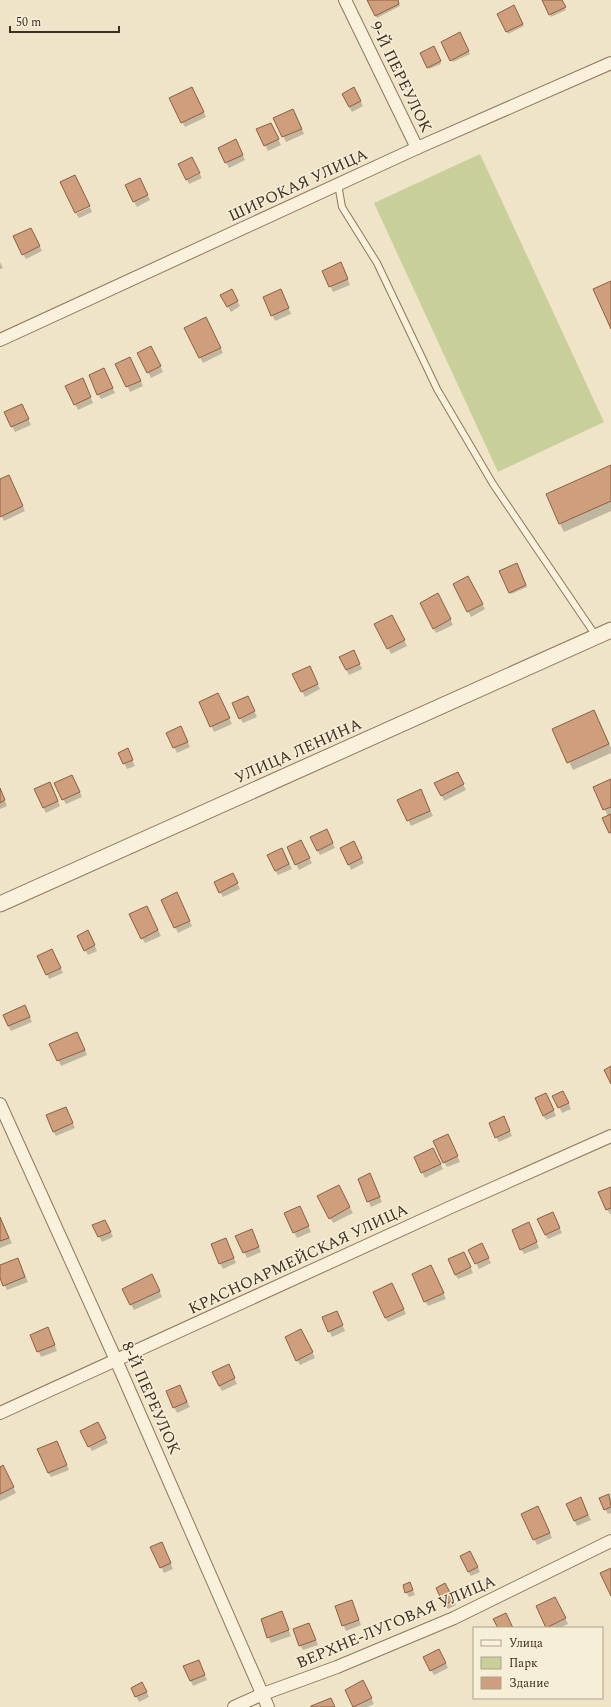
<svg xmlns="http://www.w3.org/2000/svg" width="611" height="1707" viewBox="0 0 611 1707" font-family="Spectral,serif">
<style>
.green{fill:#c9cf9b}
.shadow{fill:#0003}
.building{fill:#cf9f7d;stroke:#8d5f41}
.lines{fill:none;stroke-linecap:round;stroke-linejoin:round}
.service-casing{stroke:#8d765c;stroke-width:8}
.minor-casing{stroke:#8d765c;stroke-width:14}
.tertiary-casing{stroke:#8d765c;stroke-width:17}
.service{stroke:#faf1dc;stroke-width:6}
.minor{stroke:#faf1dc;stroke-width:12}
.tertiary{stroke:#faf1dc;stroke-width:15}
.labels{text-anchor:middle;dominant-baseline:central;stroke-width:3;stroke-linejoin:round;paint-order:stroke}
.street-label{font-size:16px;fill:#3d2e20;stroke:#f7eed8}
</style>
<rect width="100%" height="100%" fill="#f0e4c8"/>
<polygon class="green" points="480,154 604,422 498,472 374,203"/>
<g class="shadow">
<polygon points="370,0 397,0 400,6 377,18 368,1"/>
<polygon points="543,0 561,0 566,10 551,17"/>
<polygon points="514,7 524,26 508,34 498,15"/>
<polygon points="460,34 470,54 453,62 443,42"/>
<polygon points="435,50 441,64 429,69 428,67"/>
<polygon points="192,88 206,117 185,127 182,122"/>
<polygon points="357,94 363,106 352,112 349,107"/>
<polygon points="296,115 304,134 286,142 275,118"/>
<polygon points="273,129 281,145 268,151 258,130"/>
<polygon points="238,146 245,160 229,168 219,148"/>
<polygon points="200,174 202,178 189,184 187,180"/>
<polygon points="142,184 150,200 137,207 134,202"/>
<polygon points="90,207 92,212 79,218 76,214"/>
<polygon points="34,234 42,251 26,259 23,254"/>
<polygon points="0,262 3,268 0,269"/>
<polygon points="344,269 350,285 333,292 323,271"/>
<polygon points="231,290 240,306 231,312 221,295"/>
<polygon points="283,295 291,314 275,321 264,297"/>
<polygon points="208,323 223,353 203,363 185,328"/>
<polygon points="154,353 163,372 151,378 139,354"/>
<polygon points="132,363 143,386 130,392 117,364"/>
<polygon points="106,374 115,393 101,399 98,394"/>
<polygon points="85,384 93,403 78,410 66,386"/>
<polygon points="24,410 31,425 15,432 5,412"/>
<polygon points="611,466 611,511 564,532 560,524"/>
<polygon points="0,480 11,481 25,511 4,521 0,513"/>
<polygon points="518,566 527,587 511,594 510,592"/>
<polygon points="468,577 485,609 471,617 454,584"/>
<polygon points="441,599 453,625 436,633 433,628"/>
<polygon points="394,621 407,646 391,654 376,624"/>
<polygon points="356,656 362,669 349,675 340,657"/>
<polygon points="312,673 320,689 305,697 294,675"/>
<polygon points="218,694 232,724 214,732 200,702"/>
<polygon points="250,702 257,717 243,723 240,718"/>
<polygon points="598,719 611,748 611,753 573,770 553,730"/>
<polygon points="183,732 190,747 177,753 167,733"/>
<polygon points="119,753 130,755 135,766 127,769"/>
<polygon points="460,778 466,790 444,801 442,796"/>
<polygon points="611,780 611,835 604,818 608,816 594,788"/>
<polygon points="75,781 82,797 66,804 63,799"/>
<polygon points="0,789 7,806 0,809"/>
<polygon points="53,789 60,806 46,813 43,807"/>
<polygon points="423,795 433,816 411,826 399,800"/>
<polygon points="329,835 335,848 320,855 317,850"/>
<polygon points="304,847 312,863 299,870 288,848"/>
<polygon points="357,848 364,863 351,870 349,865"/>
<polygon points="285,854 292,869 278,875 275,870"/>
<polygon points="235,879 240,889 223,897 220,892"/>
<polygon points="179,899 192,926 178,933 162,900"/>
<polygon points="149,912 161,936 145,943 142,938"/>
<polygon points="91,937 97,951 88,955 85,950"/>
<polygon points="55,955 63,973 49,979 47,974"/>
<polygon points="28,1012 32,1022 11,1031 8,1026"/>
<polygon points="80,1038 87,1055 61,1066 51,1044"/>
<polygon points="554,1096 566,1097 571,1109 562,1113"/>
<polygon points="549,1099 556,1116 546,1120 543,1115"/>
<polygon points="66,1108 75,1128 56,1136 53,1131"/>
<polygon points="506,1122 512,1136 499,1142 496,1137"/>
<polygon points="450,1141 460,1162 447,1167 444,1162"/>
<polygon points="436,1155 443,1169 425,1178 415,1158"/>
<polygon points="370,1175 382,1202 371,1207 359,1179"/>
<polygon points="338,1186 353,1213 333,1223 319,1196"/>
<polygon points="611,1188 611,1214 610,1214 607,1209"/>
<polygon points="302,1212 311,1232 297,1238 285,1213"/>
<polygon points="0,1219 12,1243 0,1248"/>
<polygon points="555,1219 562,1233 548,1239 545,1234"/>
<polygon points="94,1226 108,1226 113,1237 102,1242"/>
<polygon points="531,1229 539,1248 524,1254 521,1249"/>
<polygon points="254,1235 261,1252 247,1258 237,1236"/>
<polygon points="226,1239 236,1263 223,1269 220,1263"/>
<polygon points="470,1250 484,1250 491,1263 479,1269"/>
<polygon points="467,1258 473,1273 458,1279 455,1274"/>
<polygon points="20,1264 28,1282 7,1290 0,1276 0,1266"/>
<polygon points="434,1272 446,1299 428,1306 425,1301"/>
<polygon points="155,1281 162,1297 134,1310 123,1289"/>
<polygon points="395,1290 406,1314 388,1322 385,1317"/>
<polygon points="339,1317 345,1331 332,1337 323,1318"/>
<polygon points="50,1334 57,1351 41,1357 31,1335"/>
<polygon points="304,1335 315,1358 300,1365 297,1360"/>
<polygon points="231,1370 237,1384 222,1391 219,1386"/>
<polygon points="182,1391 190,1407 177,1413 167,1392"/>
<polygon points="101,1428 108,1443 92,1451 89,1446"/>
<polygon points="59,1447 69,1470 51,1477 48,1472"/>
<polygon points="0,1468 6,1472 16,1493 0,1501"/>
<polygon points="609,1495 611,1499 611,1513 608,1514 605,1509"/>
<polygon points="583,1503 591,1520 577,1526 567,1504"/>
<polygon points="541,1513 552,1538 537,1545 523,1514"/>
<polygon points="152,1547 164,1548 173,1569 164,1573"/>
<polygon points="473,1557 480,1572 471,1576 468,1571"/>
<polygon points="412,1588 415,1595 409,1597 406,1592"/>
<polygon points="448,1589 456,1605 448,1609 445,1604"/>
<polygon points="352,1601 361,1625 346,1631 336,1607"/>
<polygon points="558,1603 568,1624 559,1628 547,1628 537,1606"/>
<polygon points="284,1618 291,1636 271,1643 262,1620"/>
<polygon points="309,1624 318,1645 303,1650 300,1645"/>
<polygon points="442,1655 448,1668 434,1675 431,1670"/>
<polygon points="199,1661 207,1680 193,1686 185,1667"/>
<polygon points="366,1687 374,1704 367,1707 354,1707 346,1690"/>
<polygon points="132,1688 145,1688 149,1697 139,1702"/>
</g>
<g class="building">
<polygon points="367,0 398,0 399,4 375,16"/>
<polygon points="542,0 562,0 566,7 549,15"/>
<polygon points="514,5 523,24 506,32 497,14"/>
<polygon points="460,32 469,51 450,61 441,42"/>
<polygon points="434,46 441,61 427,68 420,53"/>
<polygon points="192,87 204,112 181,123 169,98"/>
<polygon points="354,87 361,101 349,107 342,94"/>
<polygon points="293,109 302,129 282,137 273,118"/>
<polygon points="271,123 279,139 264,146 256,129"/>
<polygon points="236,139 243,155 225,163 218,148"/>
<polygon points="192,157 200,173 186,180 178,164"/>
<polygon points="75,175 90,206 75,213 60,182"/>
<polygon points="140,178 148,195 133,202 125,185"/>
<polygon points="31,228 40,246 22,255 13,236"/>
<polygon points="341,262 348,279 329,287 322,271"/>
<polygon points="611,281 611,329 593,289"/>
<polygon points="232,289 238,301 227,307 220,295"/>
<polygon points="281,289 289,308 271,316 263,297"/>
<polygon points="206,317 221,348 199,358 184,328"/>
<polygon points="151,346 161,366 147,373 137,353"/>
<polygon points="130,357 141,381 126,387 115,364"/>
<polygon points="104,368 113,388 97,395 89,375"/>
<polygon points="83,378 91,397 74,405 65,386"/>
<polygon points="22,404 29,419 11,427 4,412"/>
<polygon points="611,465 611,501 559,524 546,494"/>
<polygon points="9,475 23,506 0,517 0,479"/>
<polygon points="517,563 526,585 509,593 499,571"/>
<polygon points="468,576 483,604 467,612 453,584"/>
<polygon points="438,593 451,619 433,629 420,603"/>
<polygon points="392,615 405,640 387,649 374,624"/>
<polygon points="354,650 360,664 346,670 339,657"/>
<polygon points="310,666 318,684 301,692 292,674"/>
<polygon points="218,693 230,718 210,727 199,702"/>
<polygon points="248,696 255,711 239,719 232,703"/>
<polygon points="594,710 609,744 567,763 552,729"/>
<polygon points="181,726 188,742 173,748 166,733"/>
<polygon points="128,748 133,760 123,764 118,753"/>
<polygon points="458,772 464,784 441,796 434,783"/>
<polygon points="72,775 80,792 62,800 54,783"/>
<polygon points="611,779 611,807 603,810 593,787"/>
<polygon points="50,782 58,801 43,808 34,789"/>
<polygon points="0,788 5,800 0,803"/>
<polygon points="421,789 430,811 407,821 397,800"/>
<polygon points="611,814 611,832 609,833 602,818"/>
<polygon points="327,829 333,843 317,851 310,837"/>
<polygon points="301,840 310,858 295,865 287,847"/>
<polygon points="354,841 362,858 348,865 340,848"/>
<polygon points="282,848 289,864 275,871 267,855"/>
<polygon points="233,873 238,883 219,893 214,882"/>
<polygon points="177,892 190,921 174,928 161,900"/>
<polygon points="147,906 158,930 141,939 129,914"/>
<polygon points="88,930 95,945 84,951 77,936"/>
<polygon points="52,949 61,968 46,975 37,956"/>
<polygon points="25,1005 30,1017 8,1026 3,1015"/>
<polygon points="77,1032 85,1050 57,1061 49,1044"/>
<polygon points="611,1066 611,1084 604,1070"/>
<polygon points="563,1091 569,1103 558,1108 552,1096"/>
<polygon points="546,1093 554,1110 543,1116 535,1098"/>
<polygon points="66,1107 73,1123 53,1132 46,1115"/>
<polygon points="504,1116 510,1131 495,1138 489,1123"/>
<polygon points="448,1134 458,1156 443,1163 433,1141"/>
<polygon points="433,1148 441,1164 421,1173 414,1157"/>
<polygon points="370,1173 380,1197 367,1202 358,1179"/>
<polygon points="339,1185 350,1207 329,1219 317,1196"/>
<polygon points="611,1187 611,1208 606,1210 598,1192"/>
<polygon points="300,1206 309,1226 293,1233 284,1213"/>
<polygon points="553,1212 560,1228 545,1235 537,1219"/>
<polygon points="0,1217 9,1238 0,1241"/>
<polygon points="105,1220 111,1232 98,1237 92,1225"/>
<polygon points="529,1222 537,1242 520,1250 512,1230"/>
<polygon points="252,1229 259,1247 243,1253 235,1236"/>
<polygon points="226,1238 234,1258 219,1264 211,1244"/>
<polygon points="482,1243 489,1258 475,1264 468,1250"/>
<polygon points="464,1252 471,1267 455,1275 448,1259"/>
<polygon points="18,1258 25,1277 3,1286 0,1278 0,1265"/>
<polygon points="431,1265 444,1293 424,1302 412,1274"/>
<polygon points="152,1274 160,1291 130,1305 122,1289"/>
<polygon points="392,1283 404,1309 385,1318 373,1292"/>
<polygon points="337,1311 343,1325 328,1332 322,1317"/>
<polygon points="48,1327 55,1345 37,1352 30,1335"/>
<polygon points="301,1329 313,1352 296,1361 285,1337"/>
<polygon points="229,1364 235,1378 219,1386 212,1372"/>
<polygon points="180,1385 187,1402 173,1408 166,1391"/>
<polygon points="98,1422 106,1438 88,1447 80,1431"/>
<polygon points="57,1441 67,1465 48,1473 37,1449"/>
<polygon points="3,1465 14,1487 0,1494 0,1467"/>
<polygon points="609,1494 611,1507 604,1510 599,1498"/>
<polygon points="581,1497 588,1515 574,1521 566,1504"/>
<polygon points="538,1506 550,1533 533,1540 521,1514"/>
<polygon points="162,1542 171,1563 160,1568 150,1547"/>
<polygon points="470,1551 478,1567 468,1572 460,1556"/>
<polygon points="611,1568 611,1596 600,1573"/>
<polygon points="410,1582 413,1590 405,1593 403,1585"/>
<polygon points="445,1583 454,1600 444,1605 436,1588"/>
<polygon points="555,1597 566,1618 546,1628 536,1606"/>
<polygon points="352,1600 359,1620 342,1626 335,1606"/>
<polygon points="282,1611 289,1630 267,1638 261,1619"/>
<polygon points="506,1613 513,1628 498,1628 493,1619"/>
<polygon points="309,1623 316,1640 299,1646 293,1629"/>
<polygon points="439,1649 446,1663 430,1671 423,1657"/>
<polygon points="199,1660 205,1675 190,1681 183,1666"/>
<polygon points="363,1680 372,1698 353,1707 345,1690"/>
<polygon points="142,1682 147,1692 135,1697 131,1688"/>
<polygon points="331,1698 335,1707 311,1707 311,1706"/>
</g>
<g class="lines">
<defs>
<polyline id="service" points="338,184 342,207 377,263 437,389 493,484 596,636"/>
<g id="minor">
<polyline points="345,0 417,148"/>
<polyline points="0,340 417,148 611,63"/>
<polyline points="0,1104 116,1360 268,1707"/>
<polyline points="0,1413 451,1207 611,1136"/>
<polyline points="234,1707 263,1694 337,1667 454,1618 611,1541"/>
</g>
<polyline id="tertiary" points="0,904 611,630"/>
</defs>
<use href="#service" class="service-casing"/>
<use href="#minor" class="minor-casing"/>
<use href="#tertiary" class="tertiary-casing"/>
<use href="#service" class="service"/>
<use href="#minor" class="minor"/>
<use href="#tertiary" class="tertiary"/>
</g>
<g class="labels">
<g class="street-label">
<text transform="translate(401 77) rotate(64)">9-Й ПЕРЕУЛОК</text>
<text transform="translate(298 185) rotate(-25)">ШИРОКАЯ УЛИЦА</text>
<text transform="translate(298 751) rotate(-24)">УЛИЦА ЛЕНИНА</text>
<text transform="translate(298 1259) rotate(-25)">КРАСНОАРМЕЙСКАЯ УЛИЦА</text>
<text transform="translate(151 1398) rotate(66)">8-Й ПЕРЕУЛОК</text>
<text transform="translate(396 1622) rotate(-23)">ВЕРХНЕ-ЛУГОВАЯ УЛИЦА</text>
</g>
</g>
<rect x="473" y="1627" width="130" height="72" fill="#f7eed8" stroke="#ada18e"/>
<rect x="481" y="1640" width="20" height="6" fill="#faf1dc" stroke="#ada18e"/>
<text x="509" y="1647" font-size="12" fill="#3d2e20">Улица</text>
<rect x="481" y="1657" width="20" height="12" fill="#c9cf9b" stroke="#ada18e"/>
<text x="509" y="1667" font-size="12" fill="#3d2e20">Парк</text>
<rect x="481" y="1677" width="20" height="12" fill="#cf9f7d" stroke="#ada18e"/>
<text x="509" y="1687" font-size="12" fill="#3d2e20">Здание</text>
<path d="M10 26v6h109v-6" fill="none" stroke="#3d2e20" stroke-width="2"/>
<text x="16" y="26" font-size="12" fill="#3d2e20" stroke="#f7eed8" stroke-width="3" paint-order="stroke">50 m</text>
</svg>
